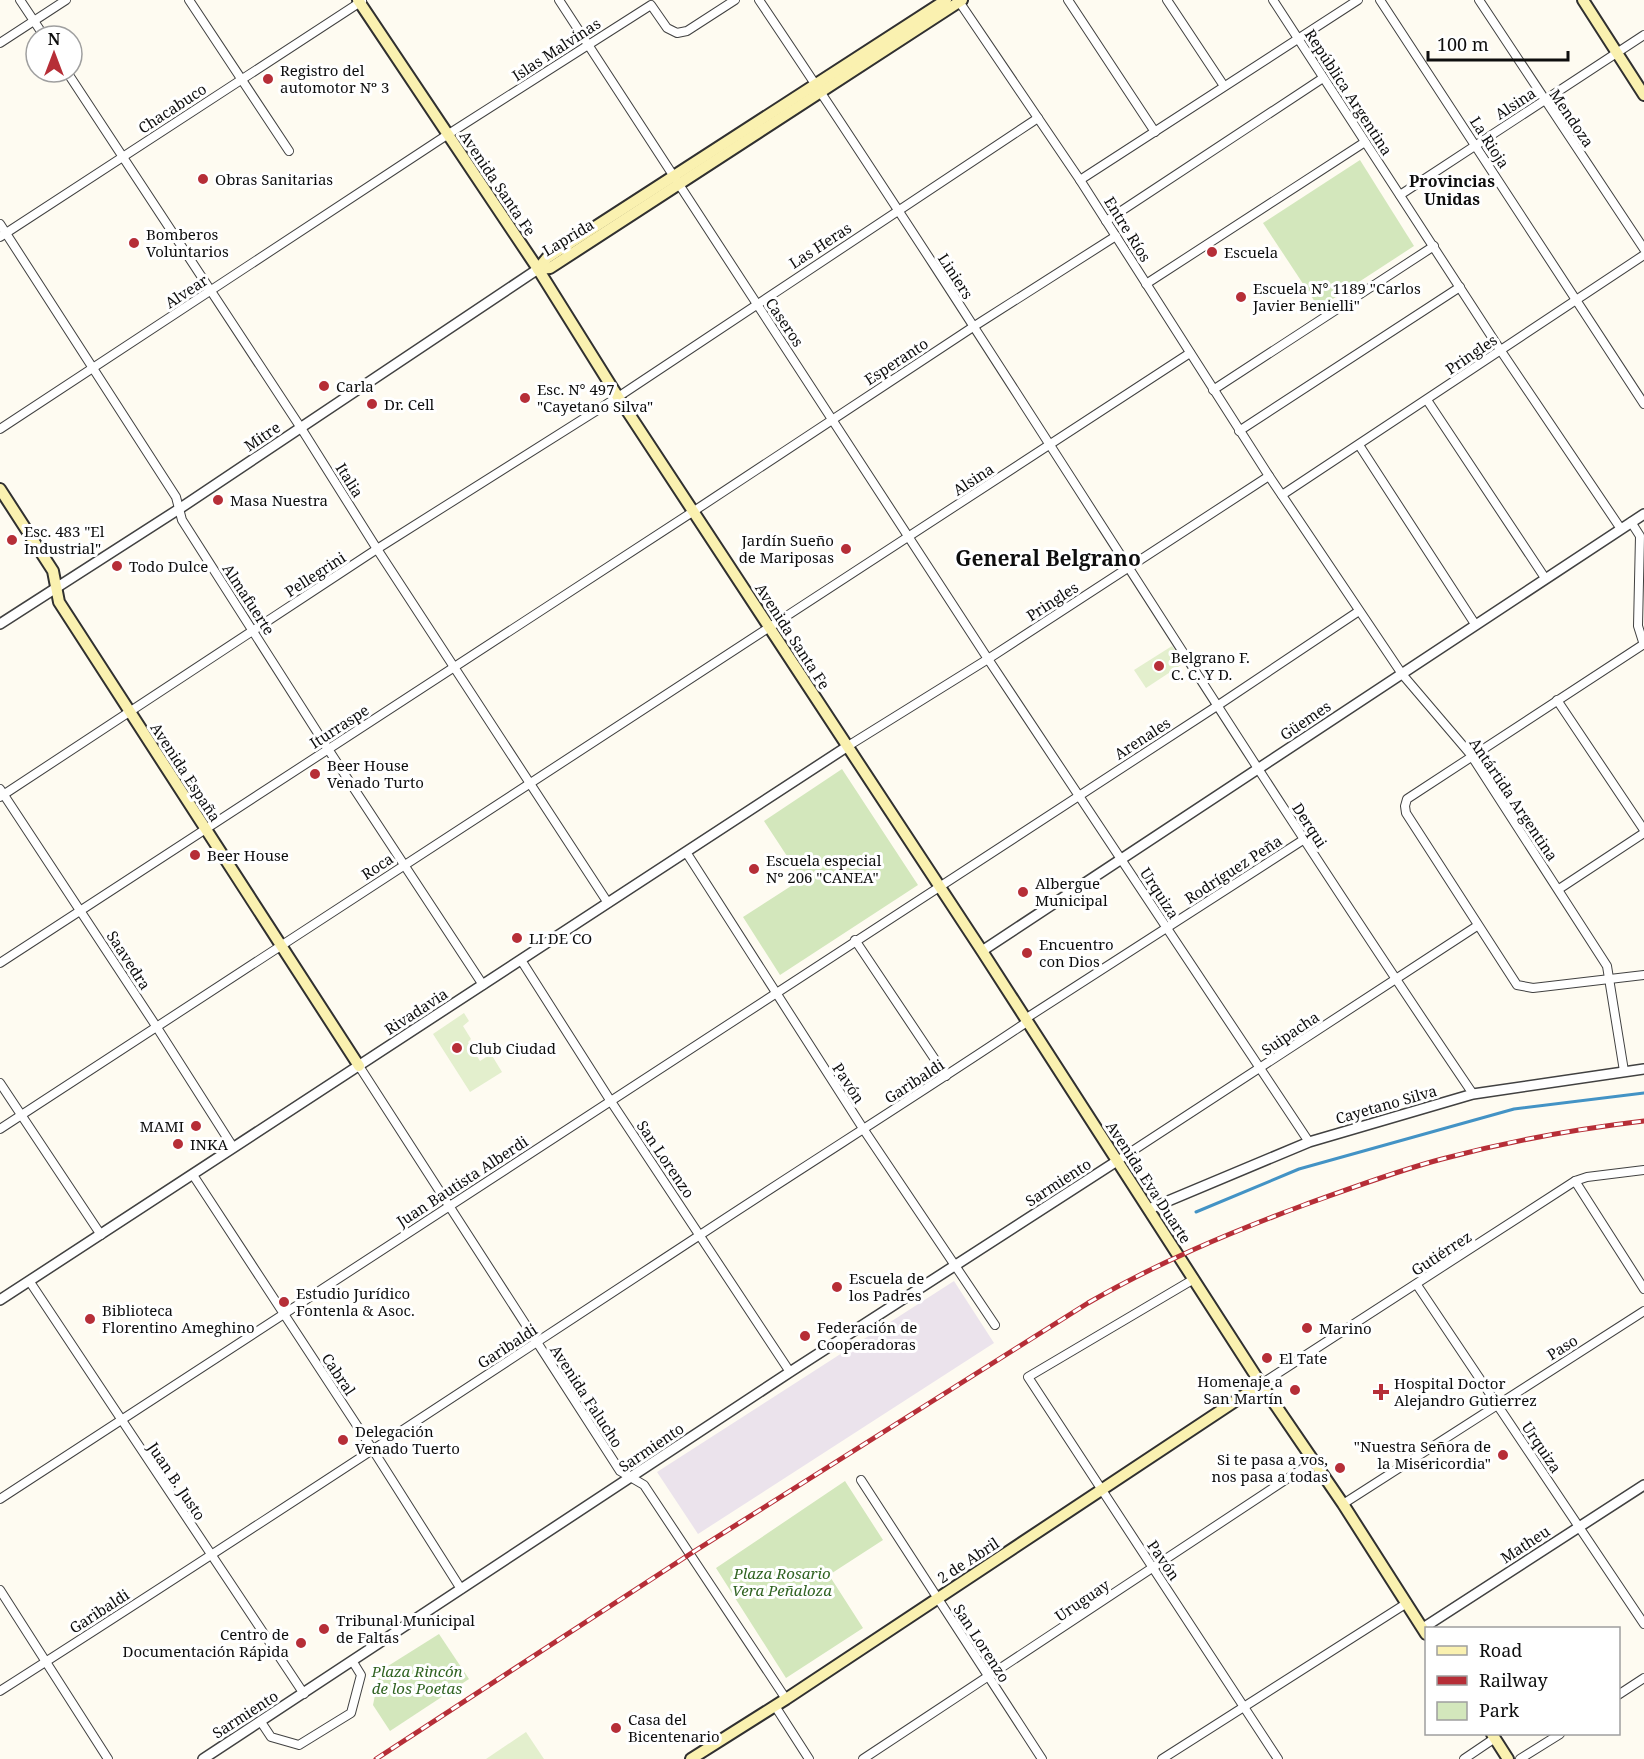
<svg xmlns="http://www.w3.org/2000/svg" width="1644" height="1759" viewBox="0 0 1644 1759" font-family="'Noto Serif',serif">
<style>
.industrial{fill:#ebe3ec}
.green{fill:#d3e7bc}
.pitch{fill:#e3efcd}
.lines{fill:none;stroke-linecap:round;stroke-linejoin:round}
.stream{stroke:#4393c5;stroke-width:3}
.minor-casing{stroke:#414141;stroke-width:10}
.tertiary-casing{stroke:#414141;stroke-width:12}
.secondary-casing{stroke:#303030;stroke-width:14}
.minor{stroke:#fff;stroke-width:8}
.tertiary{stroke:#fff;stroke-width:9}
.secondary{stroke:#faf1b0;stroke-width:10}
.rail-casing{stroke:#b62e37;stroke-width:5}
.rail{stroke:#fff;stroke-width:3;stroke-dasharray:9;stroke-linecap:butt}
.poi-dot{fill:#b62e37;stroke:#fff;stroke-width:2}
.labels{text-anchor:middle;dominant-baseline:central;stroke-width:6;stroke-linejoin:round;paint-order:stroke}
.street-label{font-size:15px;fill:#0e0e0e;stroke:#fff}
.poi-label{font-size:15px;fill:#0e0e0e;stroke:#fff;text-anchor:start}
.park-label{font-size:15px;font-style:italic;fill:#306322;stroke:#fff}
.neighbourhood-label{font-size:16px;font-weight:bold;fill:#0e0e0e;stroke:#fff}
.district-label{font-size:21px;font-weight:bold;fill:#0e0e0e;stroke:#fff}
</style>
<rect width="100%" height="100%" fill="#fefbf1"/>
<polygon class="industrial" points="954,1281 994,1343 698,1534 657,1472"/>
<g class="green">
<polygon points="1360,160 1414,246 1319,308 1263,223"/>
<polygon points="842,769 918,885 780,975 743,917 802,879 764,821"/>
<polygon points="845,1481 883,1540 829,1575 863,1628 786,1678 716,1568"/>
<polygon points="439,1634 469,1679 390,1731 373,1705 380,1671"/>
</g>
<g class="pitch">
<polygon points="1172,646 1184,663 1146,688 1134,670"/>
<polygon points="464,1013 469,1021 463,1026 471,1039 468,1042 480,1061 491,1054 502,1072 470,1092 433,1034"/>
<polygon points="526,1732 544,1759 486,1759"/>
</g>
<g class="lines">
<polyline class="stream" points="1196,1212 1299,1169 1514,1109 1644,1093"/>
<defs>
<g id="minor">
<polyline points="20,0 44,36"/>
<polyline points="189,0 289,151"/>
<polyline points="559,0 988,659 1309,1142"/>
<path d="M 759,0 C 1002,361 1229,734 1473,1094"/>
<polyline points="958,0 1080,180 1269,476 1402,674 1471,755 1607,966 1624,1071"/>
<polyline points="1068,0 1155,132"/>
<polyline points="1167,0 1224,86"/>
<polyline points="1273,0 1501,351 1621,529"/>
<polyline points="1380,0 1644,404"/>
<polyline points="1479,0 1644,249"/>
<polyline points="0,43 66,0"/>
<polyline points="67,72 301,428 377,549 608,903"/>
<polyline points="1080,180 1358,0"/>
<polyline points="1400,195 1644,35"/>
<polyline points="1106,221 1323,78"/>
<polyline points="0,224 176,497 182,520 328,749 483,985"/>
<polyline points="0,237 362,1"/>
<polyline points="1146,284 1365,142"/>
<polyline points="1213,390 1434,246"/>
<polyline points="1427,400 1545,578"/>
<polyline points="0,429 447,135 651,5 667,28 677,33 687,31 735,0"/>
<polyline points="1239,431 1460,287"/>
<polyline points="1359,445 1475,624"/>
<polyline points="1282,495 1644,255"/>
<polyline points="1631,522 1640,536 1638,626 1644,645"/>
<polyline points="1644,644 1407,799 1405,806 1406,813 1517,985 1533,988 1644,975"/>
<polyline points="1557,700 1644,830"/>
<polyline points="848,746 988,659 1269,476"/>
<polyline points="0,789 156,1026 233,1147"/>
<polyline points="0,797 377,549 618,397 1038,118"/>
<polyline points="686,852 864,1130 995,1325"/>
<polyline points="1559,889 1644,833"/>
<polyline points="855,940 946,1076"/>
<polyline points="521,960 610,1100 790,1372"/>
<polyline points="0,963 694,511 973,327 1116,236"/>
<polyline points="1025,1019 1303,840"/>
<polyline points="359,1066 620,1471 644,1485 786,1699"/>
<polyline points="0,1083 101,1235"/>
<polyline points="0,1129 1190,353"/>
<polyline points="1117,1161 1477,926"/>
<polyline points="193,1175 373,1450 461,1589"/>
<polyline points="1575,1181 1644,1289"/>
<polyline points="1194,1279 1028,1377 1278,1759"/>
<polyline points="30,1282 304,1694"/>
<polyline points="1417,1285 1644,1624"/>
<polyline points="1261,1384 1575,1181 1587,1177 1644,1170"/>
<polyline points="861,1480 1042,1759"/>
<polyline points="0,1499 1217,706 1359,611"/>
<polyline points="1343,1504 1644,1311"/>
<polyline points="0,1590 108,1759"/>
<path d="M 0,1691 C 234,1542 465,1389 697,1237 C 806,1165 918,1095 1027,1022"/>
<polyline points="1618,1695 1644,1678"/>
<polyline points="775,1706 809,1759"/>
<polyline points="261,1722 271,1737 299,1745 351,1713 361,1675 353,1662"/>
<polyline points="863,1759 1314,1461"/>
<polyline points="1162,1759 1407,1603"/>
<polyline points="1464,1759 1495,1738"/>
<polyline points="1520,1759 1560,1734"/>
</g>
<g id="tertiary">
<polyline points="0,624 179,509 538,269"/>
<polyline points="982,951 1644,514"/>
<polyline points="1149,1209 1309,1142 1473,1094 1644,1069"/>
<polyline points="0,1300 848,746"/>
<polyline points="1423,1628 1644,1485"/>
<polyline points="203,1759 790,1372 1117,1161"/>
</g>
<g id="secondary">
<polyline points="358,0 538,269 618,397 982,951 1261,1384 1343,1504 1426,1634"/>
<polyline points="1583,0 1644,95"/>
<polyline points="538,269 550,268 962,0"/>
<polyline points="538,269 547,258 946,0"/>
<polyline points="0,489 53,571 59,602 359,1066"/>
<polyline points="1492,1734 1508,1759"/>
<polyline points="691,1759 786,1699 1261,1384"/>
</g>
</defs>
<use href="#minor" class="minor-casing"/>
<use href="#tertiary" class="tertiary-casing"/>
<use href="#secondary" class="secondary-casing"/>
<use href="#minor" class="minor"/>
<use href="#tertiary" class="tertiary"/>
<use href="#secondary" class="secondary"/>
<defs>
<path id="rail" d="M 376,1759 L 690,1554 L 1088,1303 C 1157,1263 1229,1233 1304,1205 C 1349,1189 1396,1171 1442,1159 C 1509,1141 1576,1129 1644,1121"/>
</defs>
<use href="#rail" class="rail-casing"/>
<use href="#rail" class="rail"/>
</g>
<g class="poi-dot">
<circle cx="268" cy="79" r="6"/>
<circle cx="203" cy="179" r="6"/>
<circle cx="134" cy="243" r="6"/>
<circle cx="1212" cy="252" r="6"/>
<circle cx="1241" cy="297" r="6"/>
<circle cx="324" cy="386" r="6"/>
<circle cx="525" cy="398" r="6"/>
<circle cx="372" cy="404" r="6"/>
<circle cx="218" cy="500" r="6"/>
<circle cx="12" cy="540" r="6"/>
<circle cx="846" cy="549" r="6"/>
<circle cx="117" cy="566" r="6"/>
<circle cx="1159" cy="666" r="6"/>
<circle cx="315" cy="774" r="6"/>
<circle cx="195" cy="855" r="6"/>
<circle cx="754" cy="869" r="6"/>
<circle cx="1023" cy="892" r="6"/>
<circle cx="517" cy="938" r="6"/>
<circle cx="1027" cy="953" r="6"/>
<circle cx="457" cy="1048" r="6"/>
<circle cx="196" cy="1126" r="6"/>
<circle cx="178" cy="1144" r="6"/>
<circle cx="837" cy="1287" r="6"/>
<circle cx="284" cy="1302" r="6"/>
<circle cx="90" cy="1319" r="6"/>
<circle cx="1307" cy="1328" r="6"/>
<circle cx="805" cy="1336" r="6"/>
<circle cx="1267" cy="1358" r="6"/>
<circle cx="1295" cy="1390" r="6"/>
<path d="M1378 1383h6v6h6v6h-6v6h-6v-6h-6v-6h6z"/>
<circle cx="343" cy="1440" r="6"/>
<circle cx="1503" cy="1455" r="6"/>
<circle cx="1340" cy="1468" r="6"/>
<circle cx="324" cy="1629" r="6"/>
<circle cx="301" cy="1643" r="6"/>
<circle cx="616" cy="1728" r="6"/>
</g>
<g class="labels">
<g class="street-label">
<text transform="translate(556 49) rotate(-33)">Islas Malvinas</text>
<text transform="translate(1349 92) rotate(57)">República Argentina</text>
<text transform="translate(1515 103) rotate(-33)">Alsina</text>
<text transform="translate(172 108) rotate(-33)">Chacabuco</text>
<text transform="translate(1572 118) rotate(56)">Mendoza</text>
<text transform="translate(1490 142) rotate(57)">La Rioja</text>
<text transform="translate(498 183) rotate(56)">Avenida Santa Fe</text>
<text transform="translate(1128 229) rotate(58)">Entre Ríos</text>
<text transform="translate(568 237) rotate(-31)">Laprida</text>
<text transform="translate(820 245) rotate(-33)">Las Heras</text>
<text transform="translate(956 276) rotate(57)">Liniers</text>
<text transform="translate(186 291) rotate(-33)">Alvear</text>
<text transform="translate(785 322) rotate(56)">Caseros</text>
<text transform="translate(1471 354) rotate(-34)">Pringles</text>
<text transform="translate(896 361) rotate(-33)">Esperanto</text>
<text transform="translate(262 436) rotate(-34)">Mitre</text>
<text transform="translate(973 479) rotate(-33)">Alsina</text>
<text transform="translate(350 480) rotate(58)">Italia</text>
<text transform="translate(315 574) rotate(-33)">Pellegrini</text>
<text transform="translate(249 599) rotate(57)">Almafuerte</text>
<text transform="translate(1052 601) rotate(-33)">Pringles</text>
<text transform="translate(793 636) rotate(57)">Avenida Santa Fe</text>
<text transform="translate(1305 720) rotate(-34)">Güemes</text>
<text transform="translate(339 726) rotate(-33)">Iturraspe</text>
<text transform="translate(1142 738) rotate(-33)">Arenales</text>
<text transform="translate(186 772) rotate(57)">Avenida España</text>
<text transform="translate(1514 799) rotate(56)">Antártida Argentina</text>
<text transform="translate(1310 825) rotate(57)">Derqui</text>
<text transform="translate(377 866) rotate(-33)">Roca</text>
<text transform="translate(1233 869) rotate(-33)">Rodríguez Peña</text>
<text transform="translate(1160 893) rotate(57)">Urquiza</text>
<text transform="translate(129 960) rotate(57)">Saavedra</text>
<text transform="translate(416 1011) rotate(-33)">Rivadavia</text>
<text transform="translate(1290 1033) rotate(-34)">Suipacha</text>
<text transform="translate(914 1081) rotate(-33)">Garibaldi</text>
<text transform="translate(849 1083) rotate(57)">Pavón</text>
<text transform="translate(1386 1104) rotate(-16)">Cayetano Silva</text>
<text transform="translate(666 1159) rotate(56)">San Lorenzo</text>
<text transform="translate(462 1181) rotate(-33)">Juan Bautista Alberdi</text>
<text transform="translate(1058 1182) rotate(-33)">Sarmiento</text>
<text transform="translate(1149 1182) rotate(57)">Avenida Eva Duarte</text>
<text transform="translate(1441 1253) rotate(-33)">Gutiérrez</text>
<text transform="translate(507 1346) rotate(-33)">Garibaldi</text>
<text transform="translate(1562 1347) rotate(-32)">Paso</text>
<text transform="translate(339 1374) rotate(56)">Cabral</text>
<text transform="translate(587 1396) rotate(57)">Avenida Falucho</text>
<text transform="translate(651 1447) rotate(-34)">Sarmiento</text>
<text transform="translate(1542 1447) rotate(56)">Urquiza</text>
<text transform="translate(177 1481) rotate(56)">Juan B. Justo</text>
<text transform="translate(1525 1544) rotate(-33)">Matheu</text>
<text transform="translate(968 1560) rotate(-33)">2 de Abril</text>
<text transform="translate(1164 1560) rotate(56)">Pavón</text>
<text transform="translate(1082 1600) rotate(-34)">Uruguay</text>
<text transform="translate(99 1611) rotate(-33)">Garibaldi</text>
<text transform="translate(982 1643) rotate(57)">San Lorenzo</text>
<text transform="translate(245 1714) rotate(-33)">Sarmiento</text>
</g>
<g class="poi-label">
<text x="280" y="70">Registro del<tspan x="280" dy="17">automotor Nº 3</tspan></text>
<text x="215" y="179">Obras Sanitarias</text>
<text x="146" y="234">Bomberos<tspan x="146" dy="17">Voluntarios</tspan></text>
<text x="1224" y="252">Escuela</text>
<text x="1253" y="288">Escuela N° 1189 "Carlos<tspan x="1253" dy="17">Javier Benielli"</tspan></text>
<text x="336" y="386">Carla</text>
<text x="537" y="389">Esc. N° 497<tspan x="537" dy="17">"Cayetano Silva"</tspan></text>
<text x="384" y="404">Dr. Cell</text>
<text x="230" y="500">Masa Nuestra</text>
<text x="24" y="531">Esc. 483 "El<tspan x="24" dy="17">Industrial"</tspan></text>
<text x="834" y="540" text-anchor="end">Jardín Sueño<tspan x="834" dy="17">de Mariposas</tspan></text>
<text x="129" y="566">Todo Dulce</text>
<text x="1171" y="657">Belgrano F.<tspan x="1171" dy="17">C. C. Y D.</tspan></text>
<text x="327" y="765">Beer House<tspan x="327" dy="17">Venado Turto</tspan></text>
<text x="207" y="855">Beer House</text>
<text x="766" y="860">Escuela especial<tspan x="766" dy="17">Nº 206 "CANEA"</tspan></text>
<text x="1035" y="883">Albergue<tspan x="1035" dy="17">Municipal</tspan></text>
<text x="529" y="938">LI DE CO</text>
<text x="1039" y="944">Encuentro<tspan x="1039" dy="17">con Dios</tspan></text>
<text x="469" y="1048">Club Ciudad</text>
<text x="184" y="1126" text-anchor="end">MAMI</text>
<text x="190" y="1144">INKA</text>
<text x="849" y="1278">Escuela de<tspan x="849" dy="17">los Padres</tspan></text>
<text x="296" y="1293">Estudio Jurídico<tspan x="296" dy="17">Fontenla &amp; Asoc.</tspan></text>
<text x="102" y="1310">Biblioteca<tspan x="102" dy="17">Florentino Ameghino</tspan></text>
<text x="817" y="1327">Federación de<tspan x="817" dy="17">Cooperadoras</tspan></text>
<text x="1319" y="1328">Marino</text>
<text x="1279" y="1358">El Tate</text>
<text x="1283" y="1381" text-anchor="end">Homenaje a<tspan x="1283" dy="17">San Martín</tspan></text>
<text x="1394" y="1383">Hospital Doctor<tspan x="1394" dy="17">Alejandro Gutierrez</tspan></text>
<text x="355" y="1431">Delegación<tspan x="355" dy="17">Venado Tuerto</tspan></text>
<text x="1491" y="1446" text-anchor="end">"Nuestra Señora de<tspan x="1491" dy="17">la Misericordia"</tspan></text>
<text x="1328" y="1459" text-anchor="end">Si te pasa a vos,<tspan x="1328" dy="17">nos pasa a todas</tspan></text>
<text x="336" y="1620">Tribunal Municipal<tspan x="336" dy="17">de Faltas</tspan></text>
<text x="289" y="1634" text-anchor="end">Centro de<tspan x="289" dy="17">Documentación Rápida</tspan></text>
<text x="628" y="1719">Casa del<tspan x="628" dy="17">Bicentenario</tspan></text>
</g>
<g class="park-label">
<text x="782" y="1573">Plaza Rosario<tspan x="782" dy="17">Vera Peñaloza</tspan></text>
<text x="417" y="1671">Plaza Rincón<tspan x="417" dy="17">de los Poetas</tspan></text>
</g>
<g class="neighbourhood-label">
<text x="1452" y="181">Provincias<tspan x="1452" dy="18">Unidas</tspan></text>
</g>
<g class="district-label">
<text x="1048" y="558">General Belgrano</text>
</g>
</g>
<rect x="1425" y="1627" width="195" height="108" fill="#ffffff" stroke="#9f9f9f" stroke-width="1.5"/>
<rect x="1437" y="1646" width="30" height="9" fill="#faf1b0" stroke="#9f9f9f" stroke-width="1.5"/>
<text x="1479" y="1657" font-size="18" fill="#0e0e0e">Road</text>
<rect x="1437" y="1676" width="30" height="9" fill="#b62e37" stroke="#9f9f9f" stroke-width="1.5"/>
<text x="1479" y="1687" font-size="18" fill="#0e0e0e">Railway</text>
<rect x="1437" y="1702" width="30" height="18" fill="#d3e7bc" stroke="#9f9f9f" stroke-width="1.5"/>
<text x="1479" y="1717" font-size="18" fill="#0e0e0e">Park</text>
<g transform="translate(54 54)"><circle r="28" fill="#ffffff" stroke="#9f9f9f" stroke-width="1.5"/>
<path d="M0-4.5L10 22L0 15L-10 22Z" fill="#b62e37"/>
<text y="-9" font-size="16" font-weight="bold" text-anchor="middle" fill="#0e0e0e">N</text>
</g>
<path d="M1428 51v9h140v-9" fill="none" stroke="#0e0e0e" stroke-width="3"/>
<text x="1437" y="51" font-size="18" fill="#0e0e0e" stroke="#ffffff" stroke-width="4.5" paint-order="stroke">100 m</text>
</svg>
